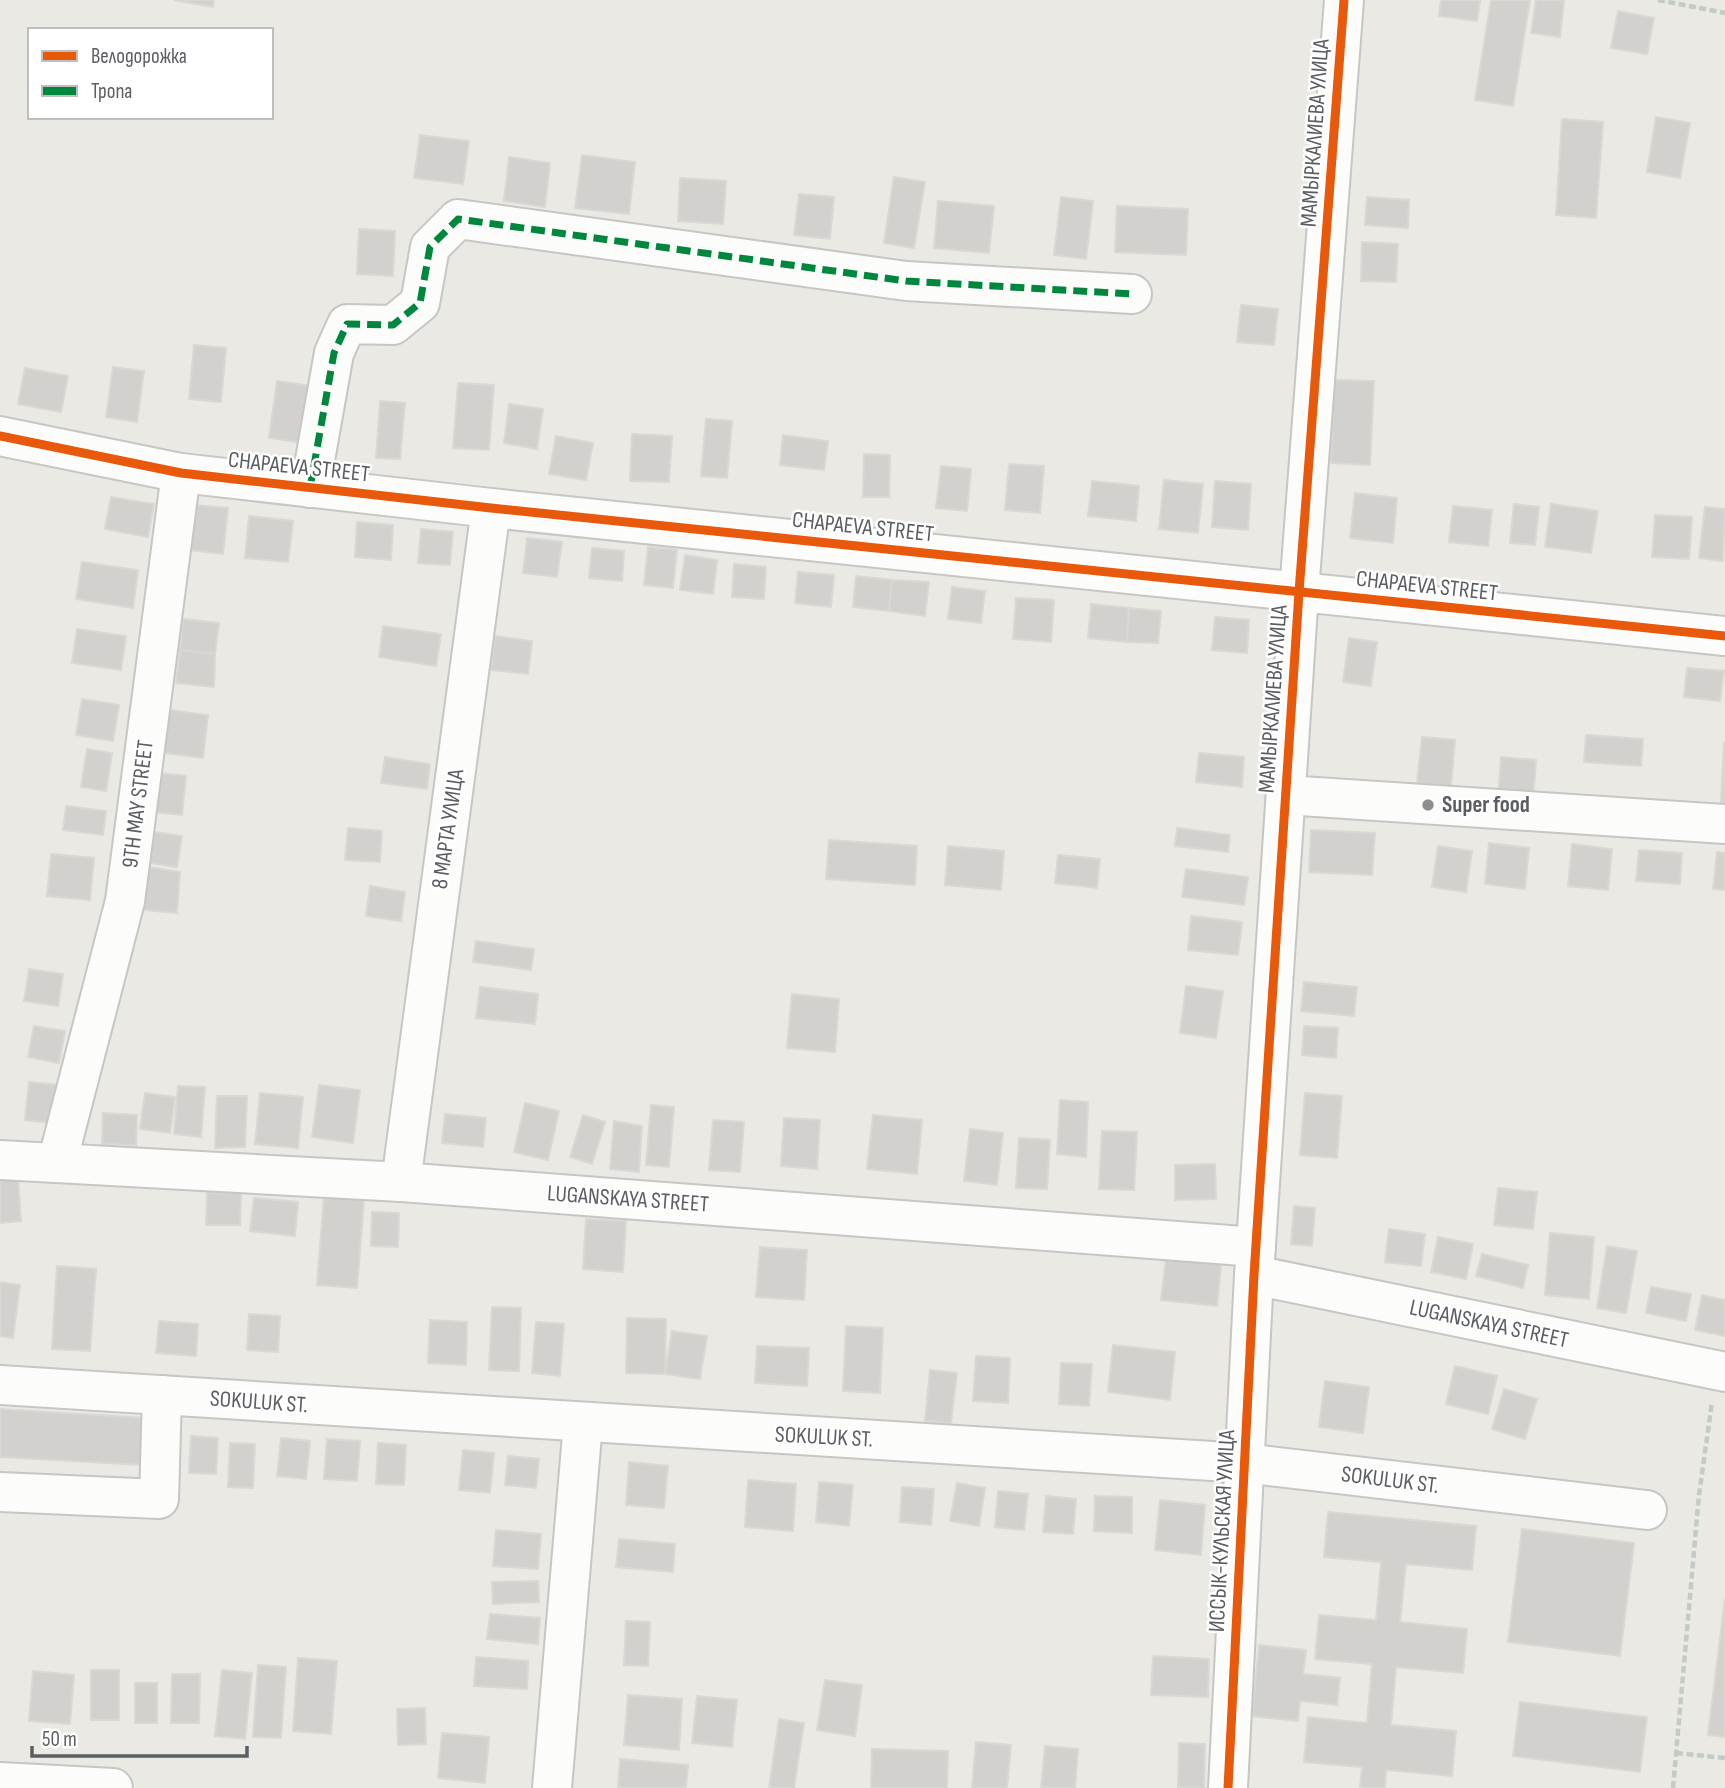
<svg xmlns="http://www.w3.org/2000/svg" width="1725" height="1788" viewBox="0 0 1725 1788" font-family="'Sofia Sans Condensed',sans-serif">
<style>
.building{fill:#d2d1ce;stroke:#d9d8d4;stroke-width:2}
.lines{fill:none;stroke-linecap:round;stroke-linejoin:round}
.minor-casing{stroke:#c6c6c5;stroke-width:42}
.path{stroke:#c4cac7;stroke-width:4.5;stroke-dasharray:7 3.5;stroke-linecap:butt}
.minor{stroke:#fcfcfb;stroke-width:38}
.quiet{stroke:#00873e;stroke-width:7;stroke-dasharray:14 7;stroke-linecap:butt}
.cycleway-casing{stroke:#fff;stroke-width:13}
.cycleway{stroke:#e8590c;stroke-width:9}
.poi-dot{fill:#8c8e90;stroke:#fff;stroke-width:2.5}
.labels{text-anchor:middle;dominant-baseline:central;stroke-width:5;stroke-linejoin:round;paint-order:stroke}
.street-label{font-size:23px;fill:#5a5d62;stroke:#fff}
.poi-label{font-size:23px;font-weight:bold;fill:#5a5d62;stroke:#fff;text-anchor:start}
</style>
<rect width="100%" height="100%" fill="#eae9e4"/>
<g class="building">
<polygon points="174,0 214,0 213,7"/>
<polygon points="1441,0 1480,0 1477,21 1439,16"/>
<polygon points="1491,0 1530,0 1513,106 1475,100"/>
<polygon points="1536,0 1564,0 1560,37 1531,33"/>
<polygon points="1618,11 1654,18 1647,54 1611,48"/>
<polygon points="1656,117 1690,123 1680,178 1647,172"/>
<polygon points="1562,119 1603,122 1596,218 1556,215"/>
<polygon points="420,135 469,141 463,184 414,178"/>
<polygon points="582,155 635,162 629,214 575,208"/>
<polygon points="509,157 550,163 545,207 504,201"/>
<polygon points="894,177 925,182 914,248 884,243"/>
<polygon points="680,178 726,181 723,224 678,221"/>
<polygon points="799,194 834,197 830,239 794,235"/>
<polygon points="1061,197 1093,201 1086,259 1054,255"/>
<polygon points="1367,197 1409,200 1408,228 1365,225"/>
<polygon points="938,201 994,206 989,253 934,248"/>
<polygon points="1117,206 1188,209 1186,255 1115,252"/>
<polygon points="359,229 395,231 393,276 357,274"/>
<polygon points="1362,242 1398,244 1396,282 1361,281"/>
<polygon points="1241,305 1278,309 1274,345 1237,342"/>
<polygon points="194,345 226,348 221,402 189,399"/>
<polygon points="113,367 144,371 137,422 106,417"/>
<polygon points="25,368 68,376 61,412 18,404"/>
<polygon points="1334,380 1374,381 1370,465 1331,463"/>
<polygon points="277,381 312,386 305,443 269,438"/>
<polygon points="458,383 494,385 489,450 453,448"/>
<polygon points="380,401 405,403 400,459 376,458"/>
<polygon points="509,404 543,409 537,449 504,443"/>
<polygon points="706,419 732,421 727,478 701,476"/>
<polygon points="632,434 672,436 669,482 630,481"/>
<polygon points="783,435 828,441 824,470 780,465"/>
<polygon points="556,436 593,443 586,480 549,474"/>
<polygon points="864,454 890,455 889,497 863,497"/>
<polygon points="1009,464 1044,466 1040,513 1005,510"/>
<polygon points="941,466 971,469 967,511 936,508"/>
<polygon points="1164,480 1203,484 1198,533 1159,529"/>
<polygon points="1092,481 1139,486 1136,521 1088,516"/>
<polygon points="1215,481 1251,484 1248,530 1212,527"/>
<polygon points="1355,493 1397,498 1393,543 1350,538"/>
<polygon points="111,497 154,504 148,537 105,529"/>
<polygon points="1514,504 1539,507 1535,545 1510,543"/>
<polygon points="1551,504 1598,511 1591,553 1545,547"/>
<polygon points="194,505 228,508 223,554 189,550"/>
<polygon points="1453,506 1492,510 1488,546 1449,542"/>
<polygon points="1705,507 1725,509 1723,561 1699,558"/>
<polygon points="1655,515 1692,517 1689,559 1652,557"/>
<polygon points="249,516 293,521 288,562 245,558"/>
<polygon points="357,522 393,525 391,560 355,557"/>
<polygon points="421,529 453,532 450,565 418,563"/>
<polygon points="527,538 562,542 557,577 523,573"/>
<polygon points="648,547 677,550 673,588 644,585"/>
<polygon points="592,548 624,551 622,581 589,578"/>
<polygon points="685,555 717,560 713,594 680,590"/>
<polygon points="82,562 138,570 133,608 76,599"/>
<polygon points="734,564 766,567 764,599 732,597"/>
<polygon points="798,572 834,575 831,607 795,603"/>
<polygon points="856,576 892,580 889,611 853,607"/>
<polygon points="892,580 929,582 925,616 889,611"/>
<polygon points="952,587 985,591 981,623 948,619"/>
<polygon points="1016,598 1054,600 1051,642 1013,639"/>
<polygon points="1091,604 1129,608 1127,642 1088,638"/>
<polygon points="1129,608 1161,611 1158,643 1127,642"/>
<polygon points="1215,617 1249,620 1247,653 1212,650"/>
<polygon points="183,619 219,623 215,654 180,650"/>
<polygon points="383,626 441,634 436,666 379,657"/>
<polygon points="77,629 126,636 121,670 72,663"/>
<polygon points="495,636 532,641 528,674 491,670"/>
<polygon points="1349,638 1377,642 1371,686 1343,682"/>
<polygon points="180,650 215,654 214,687 176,683"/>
<polygon points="1687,668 1724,671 1720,701 1684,697"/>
<polygon points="82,699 119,705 113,741 76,735"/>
<polygon points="169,710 208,715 203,758 164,753"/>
<polygon points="1586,735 1643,739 1641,766 1584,762"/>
<polygon points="1422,737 1455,740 1451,786 1417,783"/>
<polygon points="1724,743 1725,743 1725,803 1721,803"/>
<polygon points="87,749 112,753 106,791 81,787"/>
<polygon points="1199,753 1244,757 1242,787 1196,782"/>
<polygon points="385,757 430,764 427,789 381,783"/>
<polygon points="1501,757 1536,760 1533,801 1498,799"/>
<polygon points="159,773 186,776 182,815 154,812"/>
<polygon points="66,806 106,811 103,835 63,830"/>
<polygon points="348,828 382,831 380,862 345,860"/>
<polygon points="1177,828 1230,835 1228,852 1175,846"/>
<polygon points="1311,830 1375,833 1372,875 1309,872"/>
<polygon points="149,831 182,836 177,867 144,862"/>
<polygon points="829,840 917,846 915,885 826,879"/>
<polygon points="1489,843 1529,848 1525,889 1485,884"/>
<polygon points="1572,844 1612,849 1608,890 1568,886"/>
<polygon points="948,846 1004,851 1001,890 945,885"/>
<polygon points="1438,846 1472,851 1466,892 1432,887"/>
<polygon points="1639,850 1682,853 1680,884 1636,881"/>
<polygon points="1717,852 1725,853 1725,890 1713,889"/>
<polygon points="51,854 94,858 90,900 47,896"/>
<polygon points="1058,855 1100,859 1097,888 1055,883"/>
<polygon points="137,865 180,872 177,913 133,909"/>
<polygon points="1186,869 1248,877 1244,905 1182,897"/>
<polygon points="370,886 405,892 401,921 366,916"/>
<polygon points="1191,916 1242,922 1238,955 1188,950"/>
<polygon points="476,941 534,949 531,970 473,962"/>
<polygon points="29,969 63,974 58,1006 24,1001"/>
<polygon points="1304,982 1357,987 1354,1016 1301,1011"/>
<polygon points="1186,986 1223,991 1216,1038 1180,1033"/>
<polygon points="480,987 538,994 535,1024 476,1018"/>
<polygon points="792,994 839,999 835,1052 787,1048"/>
<polygon points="34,1026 65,1031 59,1063 28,1057"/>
<polygon points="1304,1026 1338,1028 1336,1058 1302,1055"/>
<polygon points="29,1082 58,1085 54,1123 25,1120"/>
<polygon points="319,1085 360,1090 353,1143 312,1137"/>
<polygon points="178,1086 205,1087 201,1137 174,1134"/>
<polygon points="145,1093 175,1097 170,1133 140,1129"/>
<polygon points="260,1093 303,1097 298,1148 255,1144"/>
<polygon points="1305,1093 1342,1096 1337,1158 1300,1155"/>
<polygon points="217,1096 247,1096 245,1147 215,1148"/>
<polygon points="1060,1100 1088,1102 1086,1157 1057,1154"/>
<polygon points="525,1103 559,1111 548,1160 514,1152"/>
<polygon points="651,1105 674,1107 669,1167 646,1165"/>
<polygon points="103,1113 137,1115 136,1145 102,1144"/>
<polygon points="445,1114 486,1118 483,1147 442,1143"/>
<polygon points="583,1115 605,1122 592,1164 570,1157"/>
<polygon points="873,1115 922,1120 917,1174 867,1169"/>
<polygon points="784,1118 820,1120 817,1169 781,1166"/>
<polygon points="713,1120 744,1122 740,1172 709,1170"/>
<polygon points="614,1121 642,1126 639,1172 610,1169"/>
<polygon points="970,1129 1003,1133 997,1185 964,1181"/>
<polygon points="1102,1131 1137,1132 1134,1190 1099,1189"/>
<polygon points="1019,1138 1050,1140 1047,1189 1016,1188"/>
<polygon points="17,1163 21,1221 0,1223 0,1164"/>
<polygon points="1215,1164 1216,1199 1175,1200 1175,1165"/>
<polygon points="1498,1188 1537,1192 1533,1229 1494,1225"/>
<polygon points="207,1193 241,1193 240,1225 206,1225"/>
<polygon points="324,1196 364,1200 357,1288 317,1285"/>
<polygon points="254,1198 298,1202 295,1236 250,1231"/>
<polygon points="1294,1206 1315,1208 1312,1246 1291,1244"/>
<polygon points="372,1212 399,1213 398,1247 371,1246"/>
<polygon points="586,1219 626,1221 623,1272 583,1269"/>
<polygon points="1389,1229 1425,1234 1421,1266 1385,1262"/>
<polygon points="1550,1233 1594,1237 1589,1299 1545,1295"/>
<polygon points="1438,1237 1473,1244 1466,1279 1431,1272"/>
<polygon points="1607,1246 1637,1251 1626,1313 1597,1308"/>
<polygon points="760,1247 807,1250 804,1300 756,1297"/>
<polygon points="1482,1254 1528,1265 1523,1288 1476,1276"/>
<polygon points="1166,1258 1221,1265 1217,1306 1161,1300"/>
<polygon points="57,1266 96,1269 90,1351 52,1349"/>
<polygon points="0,1282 20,1285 13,1338 0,1336"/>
<polygon points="1651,1287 1691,1294 1686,1321 1646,1313"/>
<polygon points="1702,1295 1725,1300 1725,1336 1695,1330"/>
<polygon points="492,1307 521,1308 519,1371 489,1370"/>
<polygon points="249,1314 280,1316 278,1352 247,1350"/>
<polygon points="627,1318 666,1319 665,1374 626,1373"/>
<polygon points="430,1320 467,1322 466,1365 428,1363"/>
<polygon points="159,1321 198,1324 196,1356 156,1353"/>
<polygon points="536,1322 564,1324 560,1376 532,1373"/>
<polygon points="846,1326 883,1328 880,1393 843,1391"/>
<polygon points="672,1331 707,1336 700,1379 665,1374"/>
<polygon points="1113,1345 1175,1352 1170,1400 1108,1392"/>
<polygon points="757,1346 809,1348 807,1386 755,1383"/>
<polygon points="976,1356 1010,1358 1008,1403 973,1401"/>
<polygon points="1061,1363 1092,1364 1089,1406 1059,1404"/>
<polygon points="1455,1366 1497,1376 1488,1414 1446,1404"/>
<polygon points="930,1370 957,1373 951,1423 925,1421"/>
<polygon points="1325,1381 1369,1387 1363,1433 1319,1427"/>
<polygon points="1504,1389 1537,1399 1525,1439 1492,1429"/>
<polygon points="0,1409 145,1418 142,1465 0,1457"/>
<polygon points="191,1436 218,1438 216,1474 189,1473"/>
<polygon points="281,1438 310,1441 306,1479 277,1476"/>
<polygon points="327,1439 360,1441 357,1481 324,1479"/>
<polygon points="230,1443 255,1444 253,1488 228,1487"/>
<polygon points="378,1443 406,1445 404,1485 376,1484"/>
<polygon points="463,1450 494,1453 490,1493 459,1490"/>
<polygon points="508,1456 539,1459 536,1488 505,1485"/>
<polygon points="629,1462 668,1466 664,1508 626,1505"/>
<polygon points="748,1480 796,1484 793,1531 745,1527"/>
<polygon points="819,1482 853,1485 849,1526 816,1522"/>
<polygon points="957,1483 985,1488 979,1526 950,1521"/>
<polygon points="902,1487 934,1489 931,1525 900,1522"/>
<polygon points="998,1491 1028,1494 1024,1530 995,1527"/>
<polygon points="1046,1496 1076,1499 1073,1534 1043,1532"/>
<polygon points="1095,1496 1132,1497 1132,1533 1094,1531"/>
<polygon points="1160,1500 1205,1505 1201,1555 1155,1550"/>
<polygon points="1328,1512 1476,1526 1472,1570 1406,1564 1400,1622 1467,1629 1463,1673 1396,1667 1391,1725 1456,1731 1452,1776 1386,1770 1385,1788 1360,1788 1362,1767 1304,1762 1308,1717 1367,1723 1372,1664 1315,1659 1319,1615 1376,1620 1381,1562 1324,1557"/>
<polygon points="1522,1529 1634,1543 1620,1656 1508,1642"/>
<polygon points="496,1530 541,1534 538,1569 493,1566"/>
<polygon points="619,1539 675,1544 673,1572 616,1567"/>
<polygon points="538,1581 539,1602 493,1604 492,1582"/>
<polygon points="1725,1599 1725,1737 1708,1735"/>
<polygon points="490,1614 540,1618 538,1644 487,1639"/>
<polygon points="626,1621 650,1622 648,1666 624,1665"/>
<polygon points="1259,1645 1306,1650 1303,1674 1340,1678 1337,1705 1300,1701 1298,1721 1252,1716"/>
<polygon points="1153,1656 1209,1659 1208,1697 1151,1695"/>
<polygon points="476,1657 528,1661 527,1689 474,1686"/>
<polygon points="298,1658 337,1661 331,1734 293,1731"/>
<polygon points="258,1665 286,1667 281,1738 253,1737"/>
<rect x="91" y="1670" width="28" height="50"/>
<polygon points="222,1670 252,1673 245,1739 215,1736"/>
<polygon points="33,1671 74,1675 70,1724 29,1721"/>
<polygon points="172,1674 200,1674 199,1723 171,1723"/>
<polygon points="825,1680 862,1685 855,1736 817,1730"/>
<rect x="135" y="1683" width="22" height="40"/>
<polygon points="628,1695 682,1699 679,1750 624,1745"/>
<polygon points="697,1696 737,1700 732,1747 692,1743"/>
<polygon points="1520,1702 1647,1717 1640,1772 1513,1756"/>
<polygon points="425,1708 426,1744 398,1745 397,1709"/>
<polygon points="779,1719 804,1723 794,1788 769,1788"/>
<polygon points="442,1733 489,1737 485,1783 438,1778"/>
<polygon points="976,1742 1011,1745 1007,1788 972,1788"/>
<polygon points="1179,1743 1205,1744 1204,1788 1178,1787"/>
<polygon points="1045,1746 1078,1749 1075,1788 1041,1788"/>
<polygon points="872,1749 948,1751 947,1788 871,1788"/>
<polygon points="620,1759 688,1765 686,1788 618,1788"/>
</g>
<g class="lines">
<defs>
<g id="minor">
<polyline points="0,436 181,473 491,508 1725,636"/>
<polyline points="310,488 334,353 347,324 393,325 420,303 430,247 458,219 906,281 1132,294"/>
<polyline points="1286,795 1725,824"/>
<polyline points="0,1160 401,1182 1256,1247"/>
<polyline points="57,1163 125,901 181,473"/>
<polyline points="401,1182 491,508"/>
<polyline points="1254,1275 1725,1372"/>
<polyline points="0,1385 1244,1463 1647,1510"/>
<polyline points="0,1492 159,1499 162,1395"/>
<polyline points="0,1782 113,1788"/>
<polyline points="552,1788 583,1423"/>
<polyline points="1228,1788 1254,1275 1299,592 1344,0"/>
</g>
</defs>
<use href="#minor" class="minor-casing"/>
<g class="path">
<polyline points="1658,0 1725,13"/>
<polyline points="1676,1753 1725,1758"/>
<polyline points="1673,1788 1699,1495 1712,1402"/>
</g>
<use href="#minor" class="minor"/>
<polyline class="quiet" points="310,488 334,353 347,324 393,325 420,303 430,247 458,219 906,281 1132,294"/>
<defs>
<g id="cycleway">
<polyline points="0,436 181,473 491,508 1725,636"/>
<polyline points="1228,1788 1254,1275 1299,592 1344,0"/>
</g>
</defs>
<use href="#cycleway" class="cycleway-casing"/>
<use href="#cycleway" class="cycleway"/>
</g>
<circle class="poi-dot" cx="1428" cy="805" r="7"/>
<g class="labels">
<g class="street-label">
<text transform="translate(1315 133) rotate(-86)">МАМЫРКАЛИЕВА УЛИЦА</text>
<text transform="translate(299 467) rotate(6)">CHAPAEVA STREET</text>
<text transform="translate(863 527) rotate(6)">CHAPAEVA STREET</text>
<text transform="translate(1427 586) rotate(6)">CHAPAEVA STREET</text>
<text transform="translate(1273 699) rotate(-86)">МАМЫРКАЛИЕВА УЛИЦА</text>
<text transform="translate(138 804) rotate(-83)">9TH MAY STREET</text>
<text transform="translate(448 829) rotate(-82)">8 МАРТА УЛИЦА</text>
<text transform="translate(628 1199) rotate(4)">LUGANSKAYA STREET</text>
<text transform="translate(1489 1324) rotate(12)">LUGANSKAYA STREET</text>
<text transform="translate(259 1402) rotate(4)">SOKULUK ST.</text>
<text transform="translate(824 1437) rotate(3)">SOKULUK ST.</text>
<text transform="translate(1390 1480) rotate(7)">SOKULUK ST.</text>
<text transform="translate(1222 1531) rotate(-87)">ИССЫК-КУЛЬСКАЯ УЛИЦА</text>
</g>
<g class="poi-label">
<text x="1442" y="805">Super food</text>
</g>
</g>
<rect x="28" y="28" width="245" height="91" fill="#ffffff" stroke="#bdbec0" stroke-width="2"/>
<rect x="42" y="51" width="35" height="10" fill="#e8590c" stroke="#bdbec0" stroke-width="2"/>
<text x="91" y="63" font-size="21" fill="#5a5d62">Велодорожка</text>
<rect x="42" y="86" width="35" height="10" fill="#00873e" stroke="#bdbec0" stroke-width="2"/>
<text x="91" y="98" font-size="21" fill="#5a5d62">Тропа</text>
<path d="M32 1746v10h215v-10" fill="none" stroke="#5a5d62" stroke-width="3.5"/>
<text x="42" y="1746" font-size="21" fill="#5a5d62" stroke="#ffffff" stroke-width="5" paint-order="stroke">50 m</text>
</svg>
